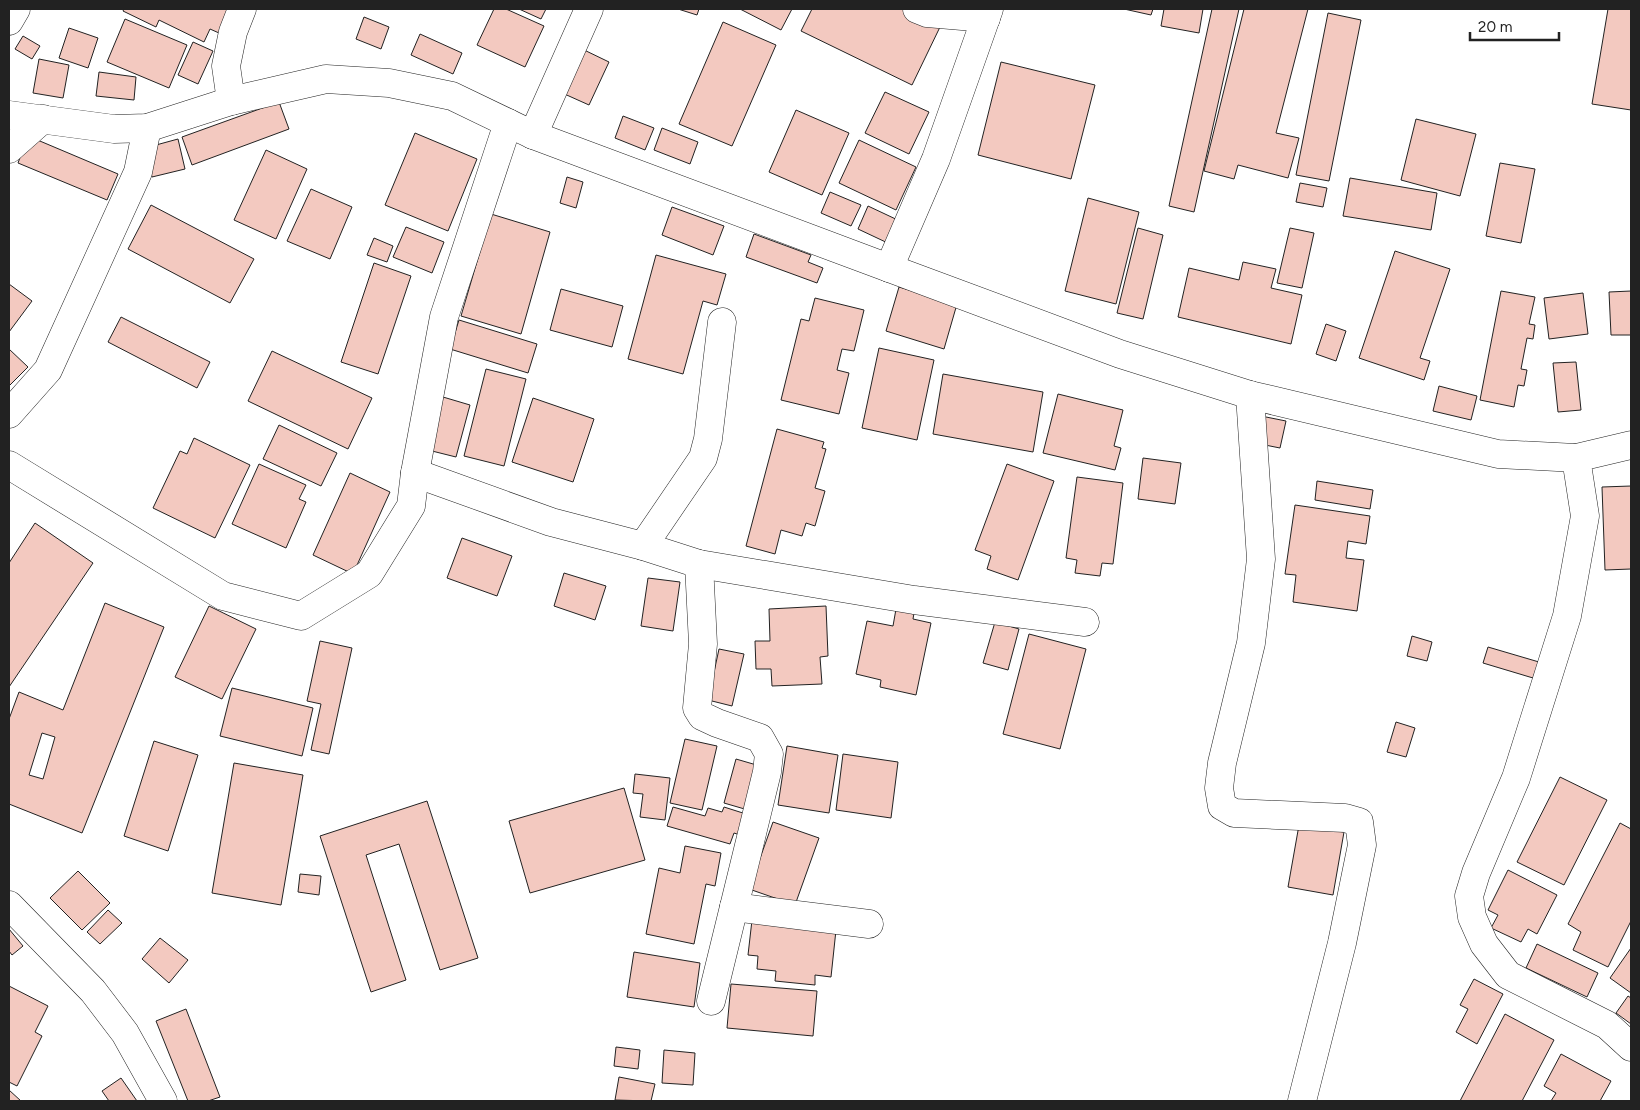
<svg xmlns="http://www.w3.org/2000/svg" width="1640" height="1110" viewBox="0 0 1640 1110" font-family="Figtree,sans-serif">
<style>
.building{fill:#f3c9c0;stroke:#222;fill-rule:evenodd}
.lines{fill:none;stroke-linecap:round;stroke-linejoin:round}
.minor-casing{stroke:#222;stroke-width:29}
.minor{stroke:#fff;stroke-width:28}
</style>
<rect width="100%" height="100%" fill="#fff"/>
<g class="building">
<polygon points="124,9 225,9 229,11 219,33 210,29 204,42 159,20 156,27 123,11"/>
<polygon points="494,9 506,9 544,26 525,67 477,45"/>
<polygon points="519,9 546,9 541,19"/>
<polygon points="678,9 699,9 697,15"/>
<polygon points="740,9 792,9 781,30"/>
<polygon points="812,9 903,9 940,27 912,85 801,31"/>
<polygon points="1124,9 1153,9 1151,15"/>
<polygon points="1164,9 1203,9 1199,33 1161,26"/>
<polygon points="1212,9 1239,9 1194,212 1169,206"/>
<polygon points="1244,9 1308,9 1276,133 1299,138 1288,178 1238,165 1234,179 1204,171"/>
<polygon points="1608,9 1631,9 1631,110 1592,104"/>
<polygon points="1328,13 1361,20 1329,181 1296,175"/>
<polygon points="364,17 389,27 381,49 356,39"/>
<polygon points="125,19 187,45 169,88 107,62"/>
<polygon points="723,22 776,45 732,146 679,124"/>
<polygon points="69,28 98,38 88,68 59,58"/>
<polygon points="420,34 462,53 453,74 411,55"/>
<polygon points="23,36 40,46 32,59 15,49"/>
<polygon points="193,42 213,51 198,84 178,75"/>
<polygon points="580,48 609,62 589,105 560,92"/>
<polygon points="39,59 69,65 63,98 33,93"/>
<polygon points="1001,62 1095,85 1071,179 978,155"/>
<polygon points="99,72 136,77 134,100 96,96"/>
<polygon points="885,92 929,112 909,154 865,133"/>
<polygon points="279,102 289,129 192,165 182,137"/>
<polygon points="796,110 849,133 822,195 769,172"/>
<polygon points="623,116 654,128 645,150 615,138"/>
<polygon points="1416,119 1476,134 1460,196 1401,180"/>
<polygon points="662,128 698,142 690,164 654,150"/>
<polygon points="415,133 477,159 448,231 385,205"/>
<polygon points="28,136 118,174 107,200 18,163"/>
<polygon points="178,139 185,169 152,177 145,148"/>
<polygon points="859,140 916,167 896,210 839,183"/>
<polygon points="266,150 307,169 276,239 234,220"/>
<polygon points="1500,163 1535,169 1521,243 1486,236"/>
<polygon points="567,177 583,182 576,208 560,203"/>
<polygon points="1350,178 1437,193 1431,230 1343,216"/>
<polygon points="1300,183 1327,188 1323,207 1296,202"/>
<polygon points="311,189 352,207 330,259 287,241"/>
<polygon points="830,192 861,205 851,226 821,213"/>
<polygon points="1088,198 1139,212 1116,304 1065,291"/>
<polygon points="151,205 254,259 230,303 128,249"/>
<polygon points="868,206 902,222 892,245 858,229"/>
<polygon points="672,207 724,226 713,255 662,235"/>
<polygon points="491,214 550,232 521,334 461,316"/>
<polygon points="406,227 444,242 432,273 393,257"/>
<polygon points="1138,228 1163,235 1143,319 1117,313"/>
<polygon points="1290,228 1314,233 1302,288 1277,283"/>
<polygon points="754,234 811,255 808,262 823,268 817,283 746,257"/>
<polygon points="374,238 393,246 387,262 367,255"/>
<polygon points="1395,251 1450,269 1420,358 1430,361 1424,380 1359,358"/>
<polygon points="656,255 726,274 717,305 703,301 683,374 628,359"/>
<polygon points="1243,262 1276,269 1271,288 1302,295 1291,344 1178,317 1189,268 1239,280"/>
<polygon points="374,263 411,276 378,374 341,362"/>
<polygon points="9,284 32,301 9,332"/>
<polygon points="899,287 957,304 944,349 886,331"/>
<polygon points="561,289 623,306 612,347 550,330"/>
<polygon points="1501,291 1535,297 1529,324 1535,325 1533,339 1527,338 1521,369 1527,370 1524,386 1518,385 1514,407 1480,400"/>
<polygon points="1631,291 1631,335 1611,335 1609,292"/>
<polygon points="1583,293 1588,334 1549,339 1544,298"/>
<polygon points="815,298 864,310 854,351 842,349 837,370 849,373 839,414 781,400 801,319 809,321"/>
<polygon points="121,317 210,362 197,388 108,342"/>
<polygon points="459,320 537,344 528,373 450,349"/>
<polygon points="1326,324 1346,331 1336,361 1316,354"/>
<polygon points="879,348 934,360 917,440 862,428"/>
<polygon points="9,349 28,367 9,386"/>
<polygon points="272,351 372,398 348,449 248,401"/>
<polygon points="1576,362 1581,410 1558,412 1553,363"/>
<polygon points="486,369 526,379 504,466 464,456"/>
<polygon points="943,374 1043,392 1033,452 933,434"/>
<polygon points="1439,386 1477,396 1471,420 1433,411"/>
<polygon points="1058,394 1123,410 1114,446 1121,448 1115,470 1043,453"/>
<polygon points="443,397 470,405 456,457 428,450"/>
<polygon points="533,398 594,419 573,482 512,462"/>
<polygon points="1261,416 1286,421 1280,448 1255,443"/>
<polygon points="279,425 337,453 321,486 263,459"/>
<polygon points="777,429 824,442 822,448 826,449 815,488 825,491 815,526 806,523 802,536 781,530 775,554 746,546"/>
<polygon points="194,438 250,465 215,538 153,508 180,451 187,454"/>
<polygon points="1143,458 1181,463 1175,504 1138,499"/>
<polygon points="259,464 306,485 299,499 306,502 286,548 232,524"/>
<polygon points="1007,464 1054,481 1018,580 987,569 991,556 975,550"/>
<polygon points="350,473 390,492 353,574 313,555"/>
<polygon points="1077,477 1123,483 1113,564 1102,563 1100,576 1075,573 1077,560 1066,558"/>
<polygon points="1317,481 1373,490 1370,509 1315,500"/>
<polygon points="1631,486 1631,569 1605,570 1602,487"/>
<polygon points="1295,505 1370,516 1366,544 1348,541 1346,558 1364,560 1357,611 1293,602 1296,575 1285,574"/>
<polygon points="35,523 93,563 9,687 9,563"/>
<polygon points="462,538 512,556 497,596 447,578"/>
<polygon points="564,573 606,586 595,620 554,606"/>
<polygon points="648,578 680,582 673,631 641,626"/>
<path d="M 105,603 L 164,627 L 82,833 L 9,804 L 9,719 L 19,692 L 63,710 ZM 42,733 L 55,737 L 43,779 L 29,775 Z"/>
<polygon points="209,606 256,629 222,699 175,677"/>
<polygon points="826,606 828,656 820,657 822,684 772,686 771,669 756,669 755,641 770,641 769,609"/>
<polygon points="896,609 914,613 913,619 931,623 916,695 880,687 881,680 856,674 867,621 893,626"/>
<polygon points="995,622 1019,629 1008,670 983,663"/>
<polygon points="1029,634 1086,649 1060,749 1003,734"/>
<polygon points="1412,636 1432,642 1427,661 1407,656"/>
<polygon points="320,641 352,648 329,754 311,750 321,704 307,701"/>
<polygon points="1488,647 1539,662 1533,678 1483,663"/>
<polygon points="719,649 744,654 732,706 708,700"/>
<polygon points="232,688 313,708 302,756 220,736"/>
<polygon points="1396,722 1415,728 1406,757 1387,752"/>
<polygon points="685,739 717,746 702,810 670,803"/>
<polygon points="154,741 198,755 168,851 124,836"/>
<polygon points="787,746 838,755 829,813 778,805"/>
<polygon points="843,754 898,762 891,818 836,810"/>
<polygon points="736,759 760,766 748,810 724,803"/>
<polygon points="234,763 303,775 281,905 212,893"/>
<polygon points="635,774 670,778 665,820 640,817 643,794 633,793"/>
<polygon points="1560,777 1607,800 1564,885 1517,862"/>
<polygon points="624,788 645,860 530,893 509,821"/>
<polygon points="427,801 478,958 440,970 399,844 366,855 406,980 371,992 320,836"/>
<polygon points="673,807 705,816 708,808 722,812 724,807 746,814 740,835 734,833 730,844 667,826"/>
<polygon points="773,822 819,838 795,905 749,889"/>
<polygon points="1620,823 1631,829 1631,921 1608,967 1573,950 1581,932 1568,924"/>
<polygon points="1299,825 1344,832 1333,895 1288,887"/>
<polygon points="685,846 721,853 715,886 706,884 694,944 646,934 659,868 680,873"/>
<polygon points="1508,870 1557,895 1537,934 1528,929 1521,942 1491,928 1498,915 1488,910"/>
<polygon points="78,871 110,903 82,930 50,898"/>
<polygon points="300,874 321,876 319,895 298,892"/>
<polygon points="108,910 122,923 100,944 87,932"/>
<polygon points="752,920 836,930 831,977 815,975 815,985 775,981 776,971 757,969 758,956 748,955"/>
<polygon points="9,929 23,946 12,955 9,951"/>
<polygon points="160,938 188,960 169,983 142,959"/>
<polygon points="1537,944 1598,973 1587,997 1526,968"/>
<polygon points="1631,948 1631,993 1610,978"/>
<polygon points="634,952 700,963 694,1007 627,997"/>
<polygon points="1474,979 1503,994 1477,1044 1456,1032 1468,1009 1460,1005"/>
<polygon points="731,984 817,991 813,1036 727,1028"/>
<polygon points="9,986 48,1006 35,1032 42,1036 17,1086 9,1082"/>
<polygon points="1628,996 1631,998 1631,1024 1616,1013"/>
<polygon points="186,1009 220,1097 208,1101 188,1101 156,1021"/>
<polygon points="1505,1014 1554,1040 1522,1101 1460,1101"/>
<polygon points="616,1047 640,1050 638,1069 614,1066"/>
<polygon points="664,1050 695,1053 693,1085 662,1083"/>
<polygon points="1561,1054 1611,1081 1600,1101 1551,1101 1556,1093 1544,1086"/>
<polygon points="619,1077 655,1084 651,1101 615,1100"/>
<polygon points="121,1078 137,1101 109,1101 102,1091"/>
<polygon points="9,1090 21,1101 9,1101"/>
</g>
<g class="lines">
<defs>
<g id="minor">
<polyline points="917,9 927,13 986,18"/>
<polyline points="9,21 16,9"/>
<polyline points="231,101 226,66 233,32 242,9"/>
<polyline points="9,115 114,129 147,128 231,101 326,79 389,83 452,96 533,135 889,268 1120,354 1250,395 1498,454 1576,458 1631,445"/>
<polyline points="533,135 589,9"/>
<polyline points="9,149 43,119"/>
<polyline points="889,268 936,159 989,9"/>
<polyline points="1250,395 1261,559 1251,643 1222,763 1219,788 1222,806 1234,813 1345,818 1359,822 1362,845 1342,943 1302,1101"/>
<polyline points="9,414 48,370 138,172 147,128"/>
<polyline points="1576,458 1585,516 1567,616 1516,778 1476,873 1469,896 1472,917 1484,944 1508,975 1607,1025 1631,1047"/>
<polyline points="9,465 223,596 301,616 369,574 411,506 415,473 444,317 508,123"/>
<polyline points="415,473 551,522 643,546 699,564 914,600 1085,622"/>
<polyline points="643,546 703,458 708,439 722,322"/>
<polyline points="699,564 703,644 697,708 702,716 717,723 760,738 769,754 767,772 711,1001"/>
<polyline points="9,905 93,991 125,1033 163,1101"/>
<polyline points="734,907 869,924"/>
</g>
</defs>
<use href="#minor" class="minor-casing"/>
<use href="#minor" class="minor"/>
</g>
<rect width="1640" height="1110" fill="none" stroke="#222222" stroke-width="20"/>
<path d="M1470 32v8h89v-8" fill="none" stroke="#222222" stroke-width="2.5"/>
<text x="1478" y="32" font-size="15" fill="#222222" stroke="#ffffff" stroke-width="4" paint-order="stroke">20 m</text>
</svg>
